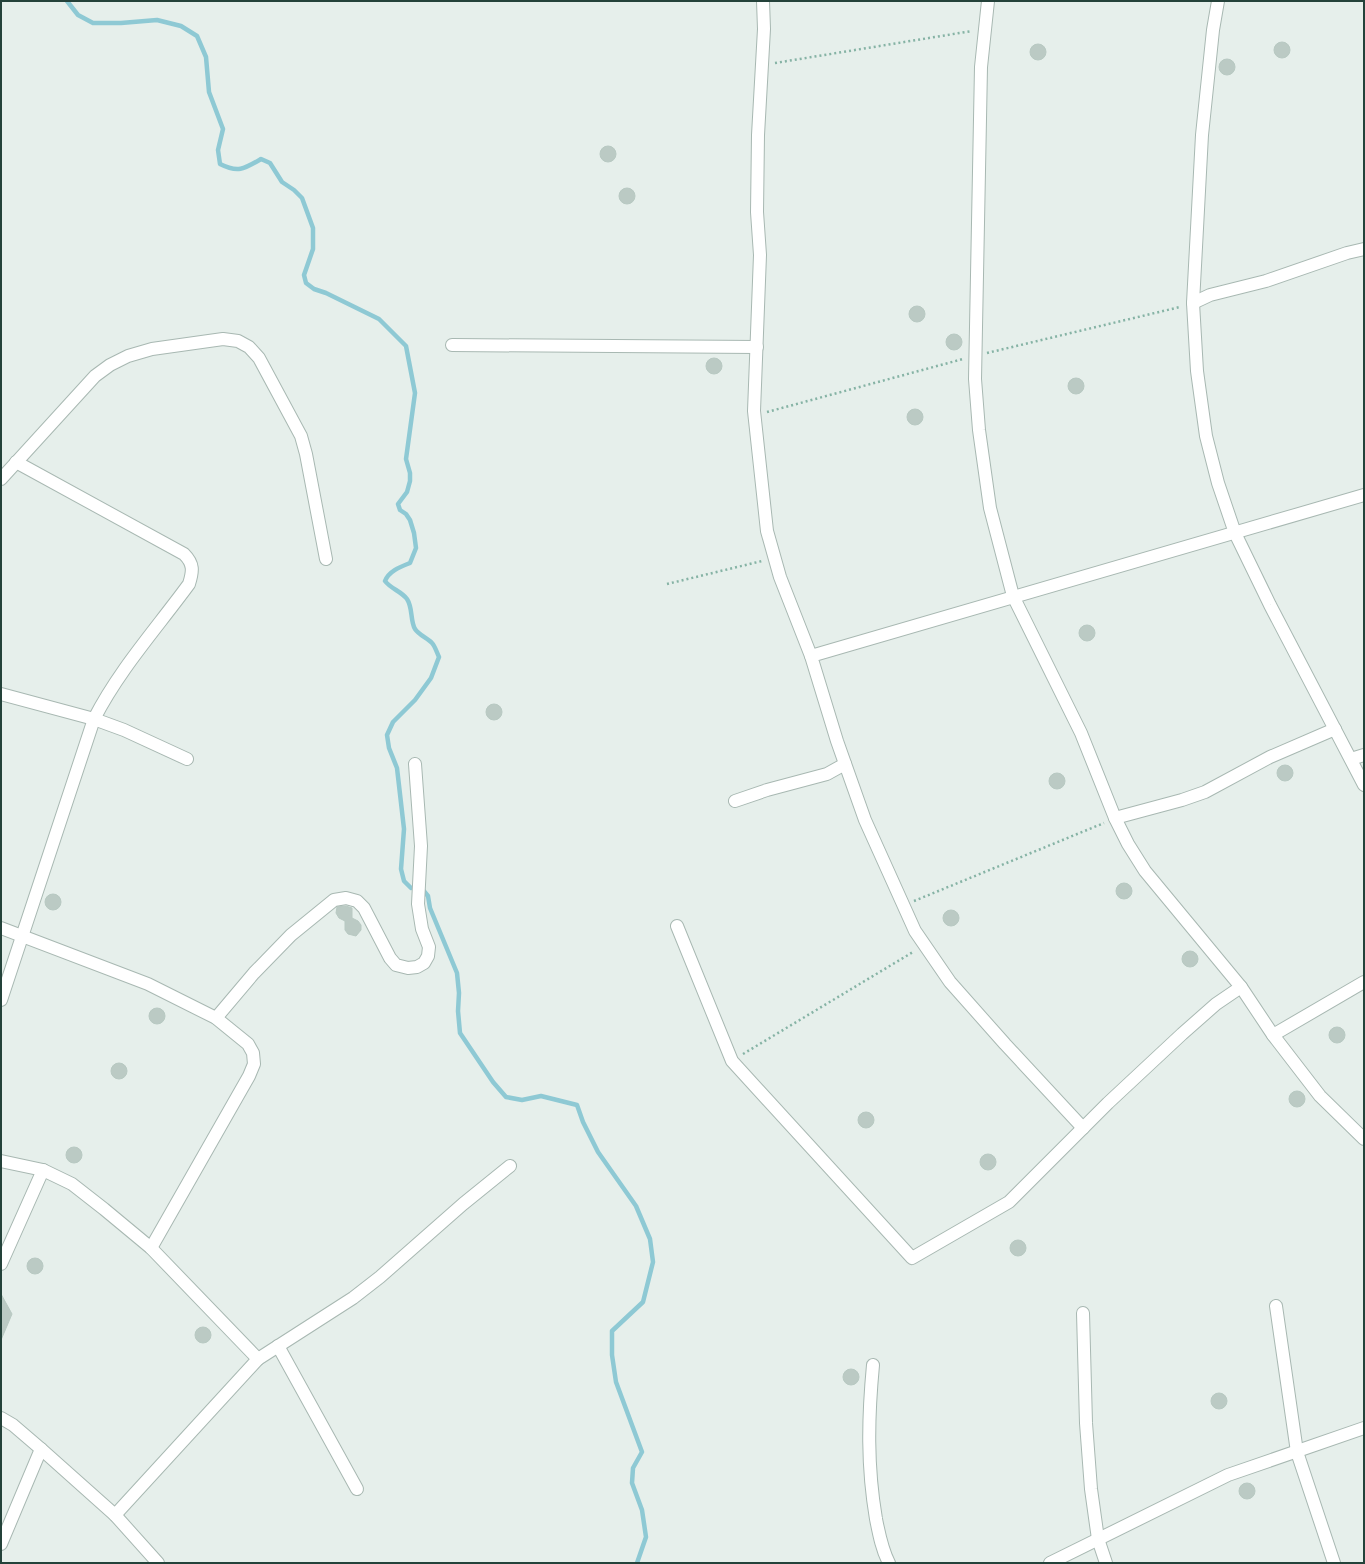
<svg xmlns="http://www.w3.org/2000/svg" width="1365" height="1564" viewBox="0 0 1365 1564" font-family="'Exo 2',sans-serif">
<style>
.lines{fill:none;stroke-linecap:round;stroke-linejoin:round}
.stream{stroke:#8ec9d4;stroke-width:4.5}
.building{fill:#bbcac4;stroke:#b8c9c2}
.minor-casing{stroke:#a8b8b2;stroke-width:14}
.path{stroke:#86b3a5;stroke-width:2.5;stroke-dasharray:2 3;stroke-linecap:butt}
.minor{stroke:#fff;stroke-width:12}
</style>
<rect width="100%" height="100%" fill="#e6efeb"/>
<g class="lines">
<g class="stream">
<path d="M 67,1 L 78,15 L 93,23 L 121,23 L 157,20 L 181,26 L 197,36 L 206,57 L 209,92 L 223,129 L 218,150 L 220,164 C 238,173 244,169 261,159 L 270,163 L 282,182 L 294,190 L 302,198 L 313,228 L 313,249 L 304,275 L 306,283 L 314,289 L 326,293 L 379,319 L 406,346 L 415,393 L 406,459 L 410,473 L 410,481 L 407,492 L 398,504 L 400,510 L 406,514 L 410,520 L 414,533 L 416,548 L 410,563 C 400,567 389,571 385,581 C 391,589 401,591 407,599 C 413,608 410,620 415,629 C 419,635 427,638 432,643 C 435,646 437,653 439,657 L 431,678 L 415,700 L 393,722 L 387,735 L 389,748 L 397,768 L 404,829 L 401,869 L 404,881 L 411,888"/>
<polyline points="423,890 428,896 430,908 457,973 459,993 458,1011 460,1033 493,1082 506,1097 522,1100 541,1096 577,1105 583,1122 598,1152 636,1206 650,1239 653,1262 643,1302 612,1331 612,1355 616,1382 642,1452 633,1468 632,1483 642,1510 646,1537 637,1563"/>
</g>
</g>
<g class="building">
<circle cx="1282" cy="50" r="8"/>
<circle cx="1038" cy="52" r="8"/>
<circle cx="1227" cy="67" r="8"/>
<circle cx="608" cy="154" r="8"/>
<circle cx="627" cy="196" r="8"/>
<circle cx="917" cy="314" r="8"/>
<circle cx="954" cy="342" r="8"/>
<circle cx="714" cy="366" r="8"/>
<circle cx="1076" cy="386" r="8"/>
<circle cx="915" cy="417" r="8"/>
<circle cx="1087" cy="633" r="8"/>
<circle cx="494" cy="712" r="8"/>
<circle cx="1285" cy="773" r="8"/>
<circle cx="1057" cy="781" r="8"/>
<circle cx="1124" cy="891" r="8"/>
<circle cx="53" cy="902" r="8"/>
<polygon points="346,906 352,908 352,918 358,921 361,925 361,930 356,936 348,934 345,930 345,921 339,918 336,913 337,907"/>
<circle cx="951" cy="918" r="8"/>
<circle cx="1190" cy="959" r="8"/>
<circle cx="157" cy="1016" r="8"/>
<circle cx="1337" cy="1035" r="8"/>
<circle cx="119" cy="1071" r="8"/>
<circle cx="1297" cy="1099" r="8"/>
<circle cx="866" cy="1120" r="8"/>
<circle cx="74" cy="1155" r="8"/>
<circle cx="988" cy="1162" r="8"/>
<circle cx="1018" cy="1248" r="8"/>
<circle cx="35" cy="1266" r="8"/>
<polygon points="1,1294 12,1314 1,1340"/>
<circle cx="203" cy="1335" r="8"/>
<circle cx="851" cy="1377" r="8"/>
<circle cx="1219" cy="1401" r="8"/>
<circle cx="1247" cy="1491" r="8"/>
</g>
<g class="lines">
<defs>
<g id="minor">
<polyline points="763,1 764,29 758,135 757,212 760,255 754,411 767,531 780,577 811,656"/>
<polyline points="988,1 981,67 975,379 979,430 990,508 1013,596 1081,733 1115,818 1128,844 1145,871 1241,987 1273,1035 1320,1096 1364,1139"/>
<polyline points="1218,1 1213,30 1202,135 1193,303 1197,371 1206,436 1218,483 1235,533 1270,605 1364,785"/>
<polyline points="1193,303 1210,295 1266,281 1347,253 1364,249"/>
<polyline points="452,345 757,347"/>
<polyline points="1,479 95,376 110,365 128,356 152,349 223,339 238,341 249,347 259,358 301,436 306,454 326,559"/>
<polyline points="1,694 94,719 124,730 187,759"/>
<polyline points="1351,759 1364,755"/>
<polyline points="735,801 767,790 827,774 845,764"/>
<polyline points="1115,818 1182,800 1205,792 1270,757 1335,729"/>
<polyline points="677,926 732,1061 912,1258 1009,1202 1108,1103 1182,1034 1216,1004 1241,987"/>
<polyline points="1,928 148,984 216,1018 248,1044 253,1053 254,1064 249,1076 151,1248"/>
<path d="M 1,1000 L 94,719 C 119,670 156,629 189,584 C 193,571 194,564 184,554 L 16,462"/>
<polyline points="216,1018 254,973 291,935 334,900 346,898 357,901 364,908 390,958 396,965 408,968 417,967 424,963 428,956 429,947 422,929 418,904 421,846 415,764"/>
<polyline points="1273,1035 1364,982"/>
<polyline points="1083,1128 1005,1044 950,982 915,931 865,820 837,741 811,656 1364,495"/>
<polyline points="1,1161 43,1170 72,1184 104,1209 151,1248 258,1359 115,1515"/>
<polyline points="1,1264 43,1170"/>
<polyline points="1276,1306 1297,1452 1334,1563"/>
<polyline points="1083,1313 1086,1423 1091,1489 1098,1539 1106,1563"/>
<polyline points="278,1346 357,1489"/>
<polyline points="258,1359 353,1298 380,1277 463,1204 510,1166"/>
<path d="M 873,1365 C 868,1418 867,1466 876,1519 C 879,1534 882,1550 889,1563"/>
<polyline points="1,1418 13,1425 41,1449 115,1515 158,1563"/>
<polyline points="1,1544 41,1449"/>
<polyline points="1050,1563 1228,1475 1364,1428"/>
</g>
</defs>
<use href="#minor" class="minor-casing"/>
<g class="path">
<polyline points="775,63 972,31"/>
<polyline points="987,353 1180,307"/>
<polyline points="767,412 963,359"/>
<polyline points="667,584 762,561"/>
<polyline points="914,901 1104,823"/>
<polyline points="743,1054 913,952"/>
</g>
<use href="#minor" class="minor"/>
</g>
<rect width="1365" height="1564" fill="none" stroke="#24423a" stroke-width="4"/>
</svg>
